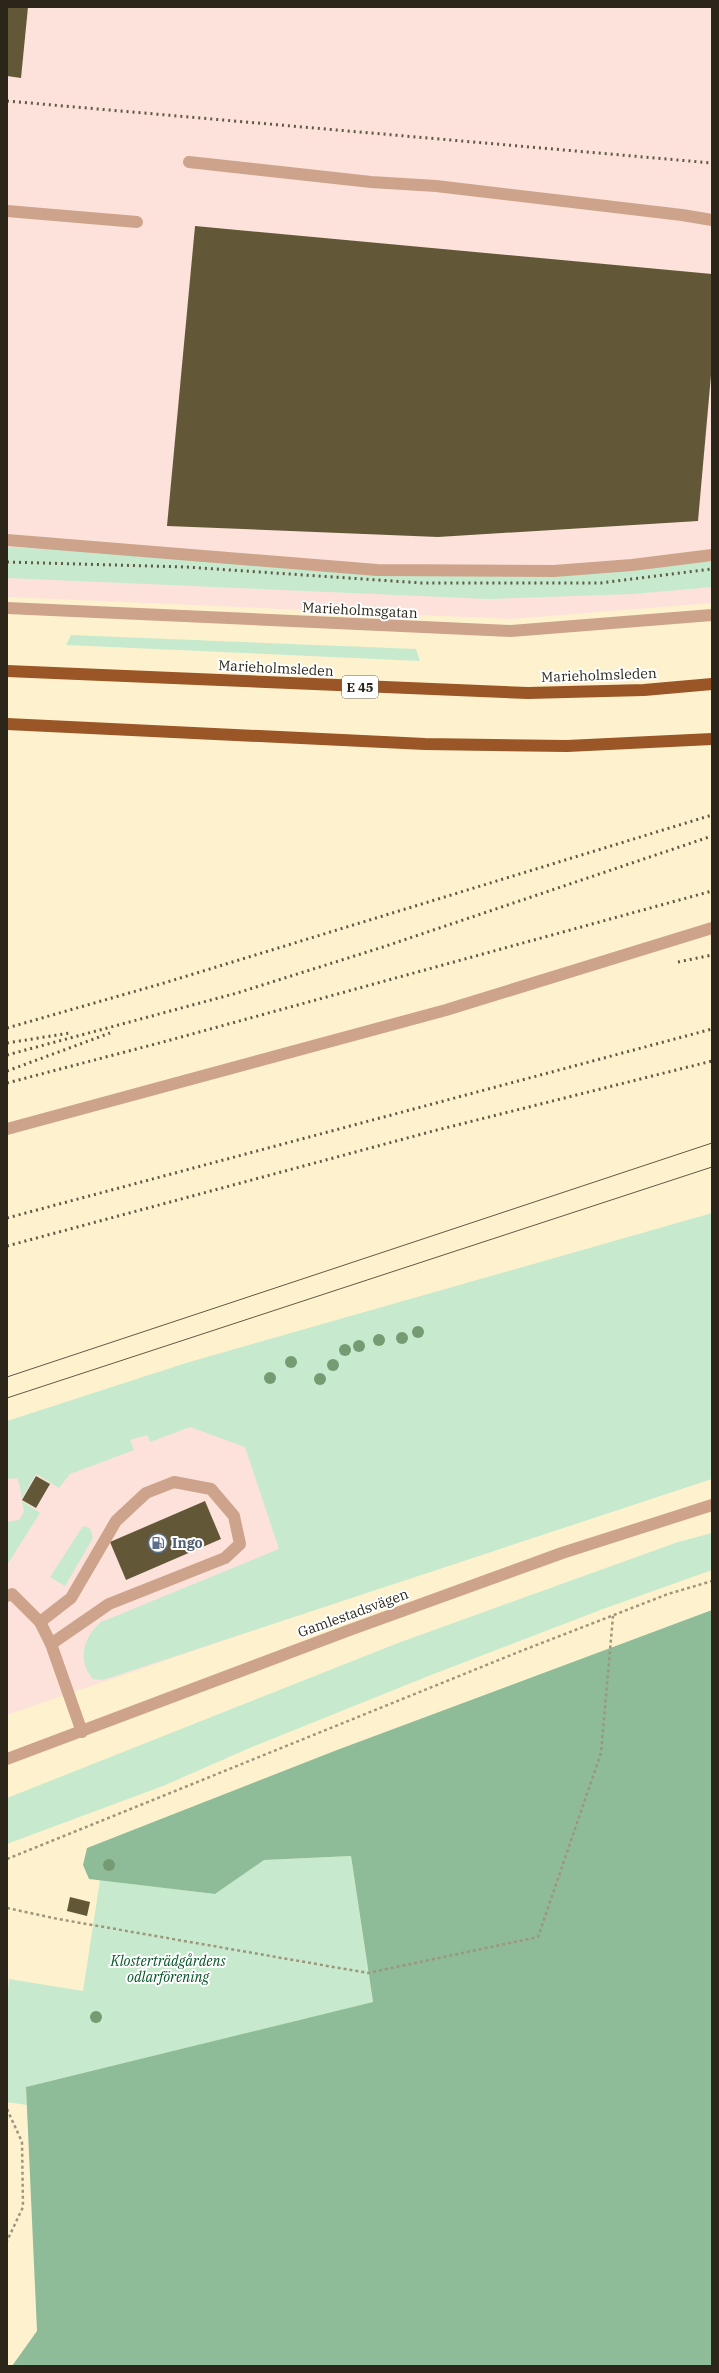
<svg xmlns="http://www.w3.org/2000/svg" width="719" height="2373" viewBox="0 0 719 2373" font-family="'IBM Plex Serif',serif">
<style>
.industrial{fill:#fce2da}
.green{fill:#c7eace}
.forest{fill:#8ebc98}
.building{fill:#625838}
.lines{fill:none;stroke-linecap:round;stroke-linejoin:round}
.path{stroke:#9e967c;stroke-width:2.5;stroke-dasharray:3 3;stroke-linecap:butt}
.service{stroke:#cda48b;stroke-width:12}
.minor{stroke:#cda48b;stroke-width:12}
.tertiary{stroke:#cda48b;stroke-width:12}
.trunk{stroke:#9a5626;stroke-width:12}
.tram{stroke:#605946;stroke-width:1}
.rail{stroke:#605946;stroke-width:3;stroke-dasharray:2 4;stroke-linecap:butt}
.tree{fill:#759b72}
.labels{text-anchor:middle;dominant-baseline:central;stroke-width:4;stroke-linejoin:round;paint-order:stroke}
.shield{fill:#fff;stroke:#6b675e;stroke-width:1}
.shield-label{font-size:13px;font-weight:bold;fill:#2b2619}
.street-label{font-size:14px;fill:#2b2619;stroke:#fff}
.service-label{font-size:14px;font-weight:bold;fill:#4e5e75;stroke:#fff;text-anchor:start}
.park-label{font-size:14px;font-style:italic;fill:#055326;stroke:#fff}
</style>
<rect width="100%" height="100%" fill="#fef2ce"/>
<g class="industrial">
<polygon points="7,7 712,7 712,603 511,619 7,597"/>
<polygon points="239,1355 319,1608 7,1715 7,1427"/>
</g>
<g class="green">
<polygon points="7,547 340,564 535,569 701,559 712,563 712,587 633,594 489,599 7,578"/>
<polygon points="71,635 416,649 420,661 66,645"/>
<path d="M 712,1213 L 712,1479 L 103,1680 L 93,1679 C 77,1661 83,1637 101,1622 L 279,1549 L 245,1447 L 190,1427 L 150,1442 L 147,1435 L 130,1440 L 134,1450 L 70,1474 L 59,1488 L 36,1474 L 21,1500 L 40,1513 L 7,1565 L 7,1522 L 19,1520 L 24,1512 C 21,1500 22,1489 17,1478 L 7,1479 L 7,1421 L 186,1363 Z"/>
<polygon points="83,1526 90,1528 93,1538 65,1586 50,1577"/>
<polygon points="712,1533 712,1570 603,1609 431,1675 252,1747 163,1786 7,1844 7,1798 398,1643 678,1542"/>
<polygon points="351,1856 373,2003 26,2087 27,2105 7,2102 7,2001 9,1979 83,1991 100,1880 215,1894 263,1860"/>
</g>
<polygon class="forest" points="712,1610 712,2366 12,2366 37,2331 26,2087 373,2002 351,1856 264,1860 215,1894 89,1879 83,1865 87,1848 337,1750"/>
<g class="building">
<polygon points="7,7 28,7 21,78 7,76"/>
<polygon points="195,226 712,274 712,364 698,521 438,537 167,526"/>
<polygon points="36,1476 50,1484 36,1508 22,1500"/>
<polygon points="205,1501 221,1539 126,1580 110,1542"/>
<polygon points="70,1897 90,1902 87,1916 67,1911"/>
</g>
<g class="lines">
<g class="path">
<polyline points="7,1859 516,1653 668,1594 712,1581"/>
<polyline points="7,1908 58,1919 368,1973 538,1937 601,1753 613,1616"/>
<polyline points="7,2109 22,2142 23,2207 7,2241"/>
</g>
<g class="service">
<polyline points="189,162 371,182 436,186 682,215 712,220"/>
<polyline points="7,211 137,222"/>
<polyline points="7,540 377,570 554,571 632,565 712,555"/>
<polyline points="7,1129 446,1010 712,928"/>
<polyline points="7,1596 12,1594 40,1622 51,1644 82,1732"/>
<polyline points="40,1622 71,1598 116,1521 146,1493 174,1482 211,1489 234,1516 240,1544 225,1558 109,1604 51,1644"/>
</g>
<polyline class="minor" points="7,608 511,631 712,615"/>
<polyline class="tertiary" points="7,1759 347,1631 562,1553 712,1505"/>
<g class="trunk">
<polyline points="7,671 528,693 644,690 712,684"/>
<polyline points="7,724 425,744 567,746 712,739"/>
</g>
<g class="tram">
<polyline points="7,1377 712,1143"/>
<polyline points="7,1398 712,1167"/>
</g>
<g class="rail">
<polyline points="7,101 712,163"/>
<polyline points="7,562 186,567 422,583 601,583 712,569"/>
<polyline points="678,962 712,955"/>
<polyline points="7,1028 164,983 712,815"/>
<polyline points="7,1043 70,1033"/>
<polyline points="7,1055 237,993 383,947 712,836"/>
<polyline points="7,1071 110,1033"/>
<polyline points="7,1083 163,1042 712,891"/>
<polyline points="7,1218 712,1029"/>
<polyline points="7,1246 437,1130 712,1061"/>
</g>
</g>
<g class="tree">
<circle cx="418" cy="1332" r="6"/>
<circle cx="402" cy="1338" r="6"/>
<circle cx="379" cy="1340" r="6"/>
<circle cx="359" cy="1346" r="6"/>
<circle cx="345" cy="1350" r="6"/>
<circle cx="291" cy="1362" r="6"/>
<circle cx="333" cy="1365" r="6"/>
<circle cx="270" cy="1378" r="6"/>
<circle cx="320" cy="1379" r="6"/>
<circle cx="109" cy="1865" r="6"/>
<circle cx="96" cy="2017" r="6"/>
</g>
<defs>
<symbol id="fuel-ring" viewBox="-11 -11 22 22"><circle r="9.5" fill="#fff" stroke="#5c6f8a" stroke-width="1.5"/><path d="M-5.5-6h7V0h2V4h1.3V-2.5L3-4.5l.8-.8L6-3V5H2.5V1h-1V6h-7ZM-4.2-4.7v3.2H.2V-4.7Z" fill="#5c6f8a"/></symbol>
</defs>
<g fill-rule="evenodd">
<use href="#fuel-ring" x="147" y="1532" width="22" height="22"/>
</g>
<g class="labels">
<rect class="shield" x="342" y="676" width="36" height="22" rx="3"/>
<g class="shield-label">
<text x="360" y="687">E 45</text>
</g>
<g class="street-label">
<text transform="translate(360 610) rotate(3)">Marieholmsgatan</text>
<text transform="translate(276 668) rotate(3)">Marieholmsleden</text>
<text transform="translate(599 675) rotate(-2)">Marieholmsleden</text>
<text transform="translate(353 1613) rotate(-20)">Gamlestadsvägen</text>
</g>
<g class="service-label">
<text x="172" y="1543">Ingo</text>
</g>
<g class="park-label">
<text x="168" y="1961">Klosterträdgårdens<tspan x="168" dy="16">odlarförening</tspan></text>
</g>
</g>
<rect width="719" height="2373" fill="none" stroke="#2b2619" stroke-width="16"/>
</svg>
